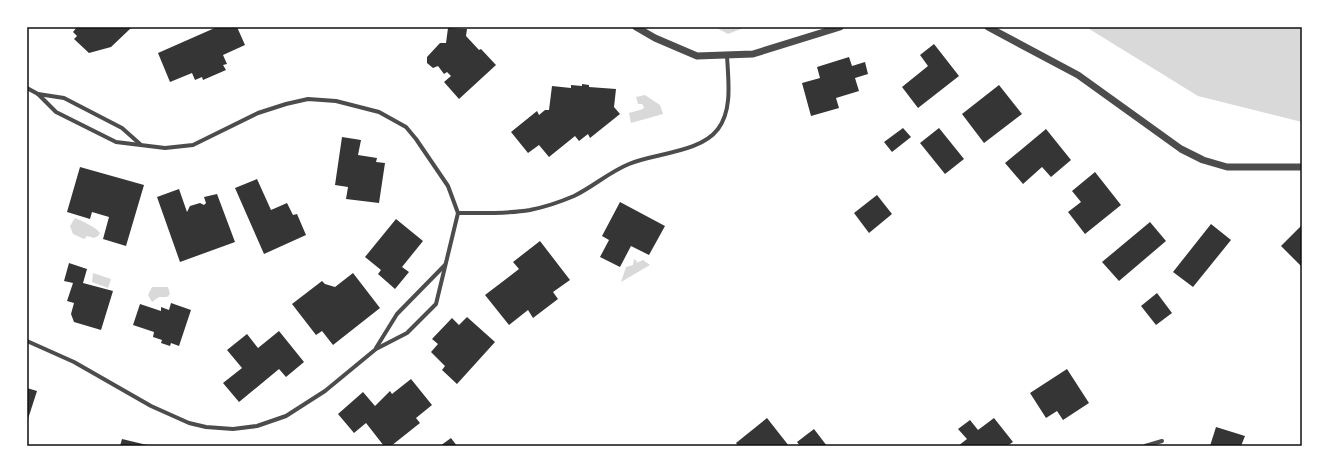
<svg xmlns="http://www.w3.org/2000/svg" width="1329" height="473" viewBox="0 0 1329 473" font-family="Cabin,sans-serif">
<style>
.water{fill:#d9d9d9}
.building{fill:#353535}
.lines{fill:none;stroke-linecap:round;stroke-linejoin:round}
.minor{stroke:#4c4c4c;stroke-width:4}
.tertiary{stroke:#4c4c4c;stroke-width:7}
.neatline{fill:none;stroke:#111;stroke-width:1.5}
</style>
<rect width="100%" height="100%" fill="#fff"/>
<g class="water">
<polygon points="715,27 746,27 728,34"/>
<polygon points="1086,27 1302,27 1302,122 1198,96"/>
<polygon points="645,95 660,105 663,114 631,123 629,113 643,109 644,107 642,104 638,104 636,97"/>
<path d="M 75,218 C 82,221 96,227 100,233 L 98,236 L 94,238 L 87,236 L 84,239 L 73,234 L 70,226 Z"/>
<polygon points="634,259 637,261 636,263 643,260 650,265 621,282 626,267 633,265"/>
<polygon points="93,273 111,279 108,288 92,282"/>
<polygon points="152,287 168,287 170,294 167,297 159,297 152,302 148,295"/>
</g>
<g class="building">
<polygon points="77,27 130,27 131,28 111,47 89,53 74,39 77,36 73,32"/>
<polygon points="217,27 237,27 245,45 223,55 227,64 223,65 226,70 203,80 202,77 195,80 192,73 170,82 158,53"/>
<polygon points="448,28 467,29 466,36 479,50 481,49 496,65 459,99 444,82 451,76 447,72 444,74 438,66 433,68 427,63 427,57 440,43 446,43"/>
<polygon points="934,44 959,76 918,108 902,87 928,66 920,55"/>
<polygon points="849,57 852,66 865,62 868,74 855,78 859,91 836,98 839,108 811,116 802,83 820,78 817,67"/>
<polygon points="582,84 589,85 589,87 616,89 614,107 620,114 590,138 588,134 579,141 575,136 549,157 539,145 528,153 511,132 537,111 539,115 545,110 549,110 552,86 571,88 571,85 582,86"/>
<polygon points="999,85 1022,114 984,143 962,114"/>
<polygon points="903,128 911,137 892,152 884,142"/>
<polygon points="939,128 964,159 945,174 920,143"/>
<polygon points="1046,129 1071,160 1051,177 1042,167 1023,184 1005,163"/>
<polygon points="342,137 361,140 358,155 377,158 376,162 385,163 379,203 346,199 348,187 335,185"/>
<polygon points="80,167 144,185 126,246 103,239 109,217 92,212 90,219 67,212"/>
<polygon points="1095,172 1121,205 1085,234 1068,212 1081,202 1072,191"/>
<polygon points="257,179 271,210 287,203 293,215 297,214 306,235 264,254 235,188"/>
<polygon points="179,189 187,212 190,206 200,203 204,205 206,203 204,197 217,194 235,242 180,262 157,197"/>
<polygon points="877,195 892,214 869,233 854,213"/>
<polygon points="620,202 665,226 649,255 631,246 620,267 600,257 609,240 602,236"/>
<polygon points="396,219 423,241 402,267 409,272 395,289 378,274 381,270 365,257"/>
<polygon points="1150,222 1166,241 1119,281 1102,262"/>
<polygon points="1211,224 1231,240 1193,287 1173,272"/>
<polygon points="1302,225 1302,267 1281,246"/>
<polygon points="540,241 570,280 553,292 558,299 533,318 528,310 509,325 485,295 519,269 513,262"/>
<polygon points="69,263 87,269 83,283 113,291 101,330 74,322 71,314 74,303 67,301 73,283 64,281"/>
<polygon points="353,273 380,308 333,345 322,331 316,335 292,304 322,281 325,284 335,287"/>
<polygon points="1157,293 1172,313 1156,325 1141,306"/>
<polygon points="171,303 191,310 179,346 171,343 170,346 161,343 162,340 153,337 154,332 133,325 140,304 161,311 161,307 169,310"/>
<polygon points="467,317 495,342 457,384 442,370 445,366 431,352 438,344 432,339 452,318 459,325"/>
<polygon points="279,331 304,362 286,377 279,369 239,402 223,383 242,368 227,350 247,334 258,348"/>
<polygon points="1067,369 1089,403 1063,420 1057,411 1046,418 1030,393"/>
<polygon points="411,379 432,405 416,418 420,423 391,446 384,446 366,423 354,433 338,414 363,392 375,406 390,391 392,394"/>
<polygon points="27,388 37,391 27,422"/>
<polygon points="767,418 789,446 738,446 736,443"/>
<polygon points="994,418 1013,442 1007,446 958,446 967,439 958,429 970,420 978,430"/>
<polygon points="1216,427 1245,436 1241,446 1210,446"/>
<polygon points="814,429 827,446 800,446 797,442"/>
<polygon points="451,438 457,446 440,446"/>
<polygon points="122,439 147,445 147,446 120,446"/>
</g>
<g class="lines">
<g class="minor">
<polyline points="27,88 38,94 64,98 122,128 140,144"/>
<polyline points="38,94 56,112 116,142 165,148 193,145 258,113 286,104 308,99 336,101 379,112 406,127 416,139 448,186 458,213"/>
<path d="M 458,213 C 482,213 507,214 530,210 C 545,207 560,202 574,196 C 593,187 609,172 629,164 C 655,153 700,153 718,129 C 733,109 728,79 727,55"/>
<polyline points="27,341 74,362 151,406 189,423 206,427 233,429 257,426 286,416 325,391 376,349 407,333 436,304 458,213"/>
<polyline points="376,348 397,314 445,265"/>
<polyline points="1145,446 1162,441"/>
</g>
<g class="tertiary">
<polyline points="636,27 655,38 697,56 753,54 840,27"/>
<polyline points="988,27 1078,75 1181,149 1203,160 1227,167 1302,167"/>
</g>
</g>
<rect width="1329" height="473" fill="none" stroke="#ffffff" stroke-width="56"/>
<rect x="28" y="28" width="1273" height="417" class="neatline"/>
</svg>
